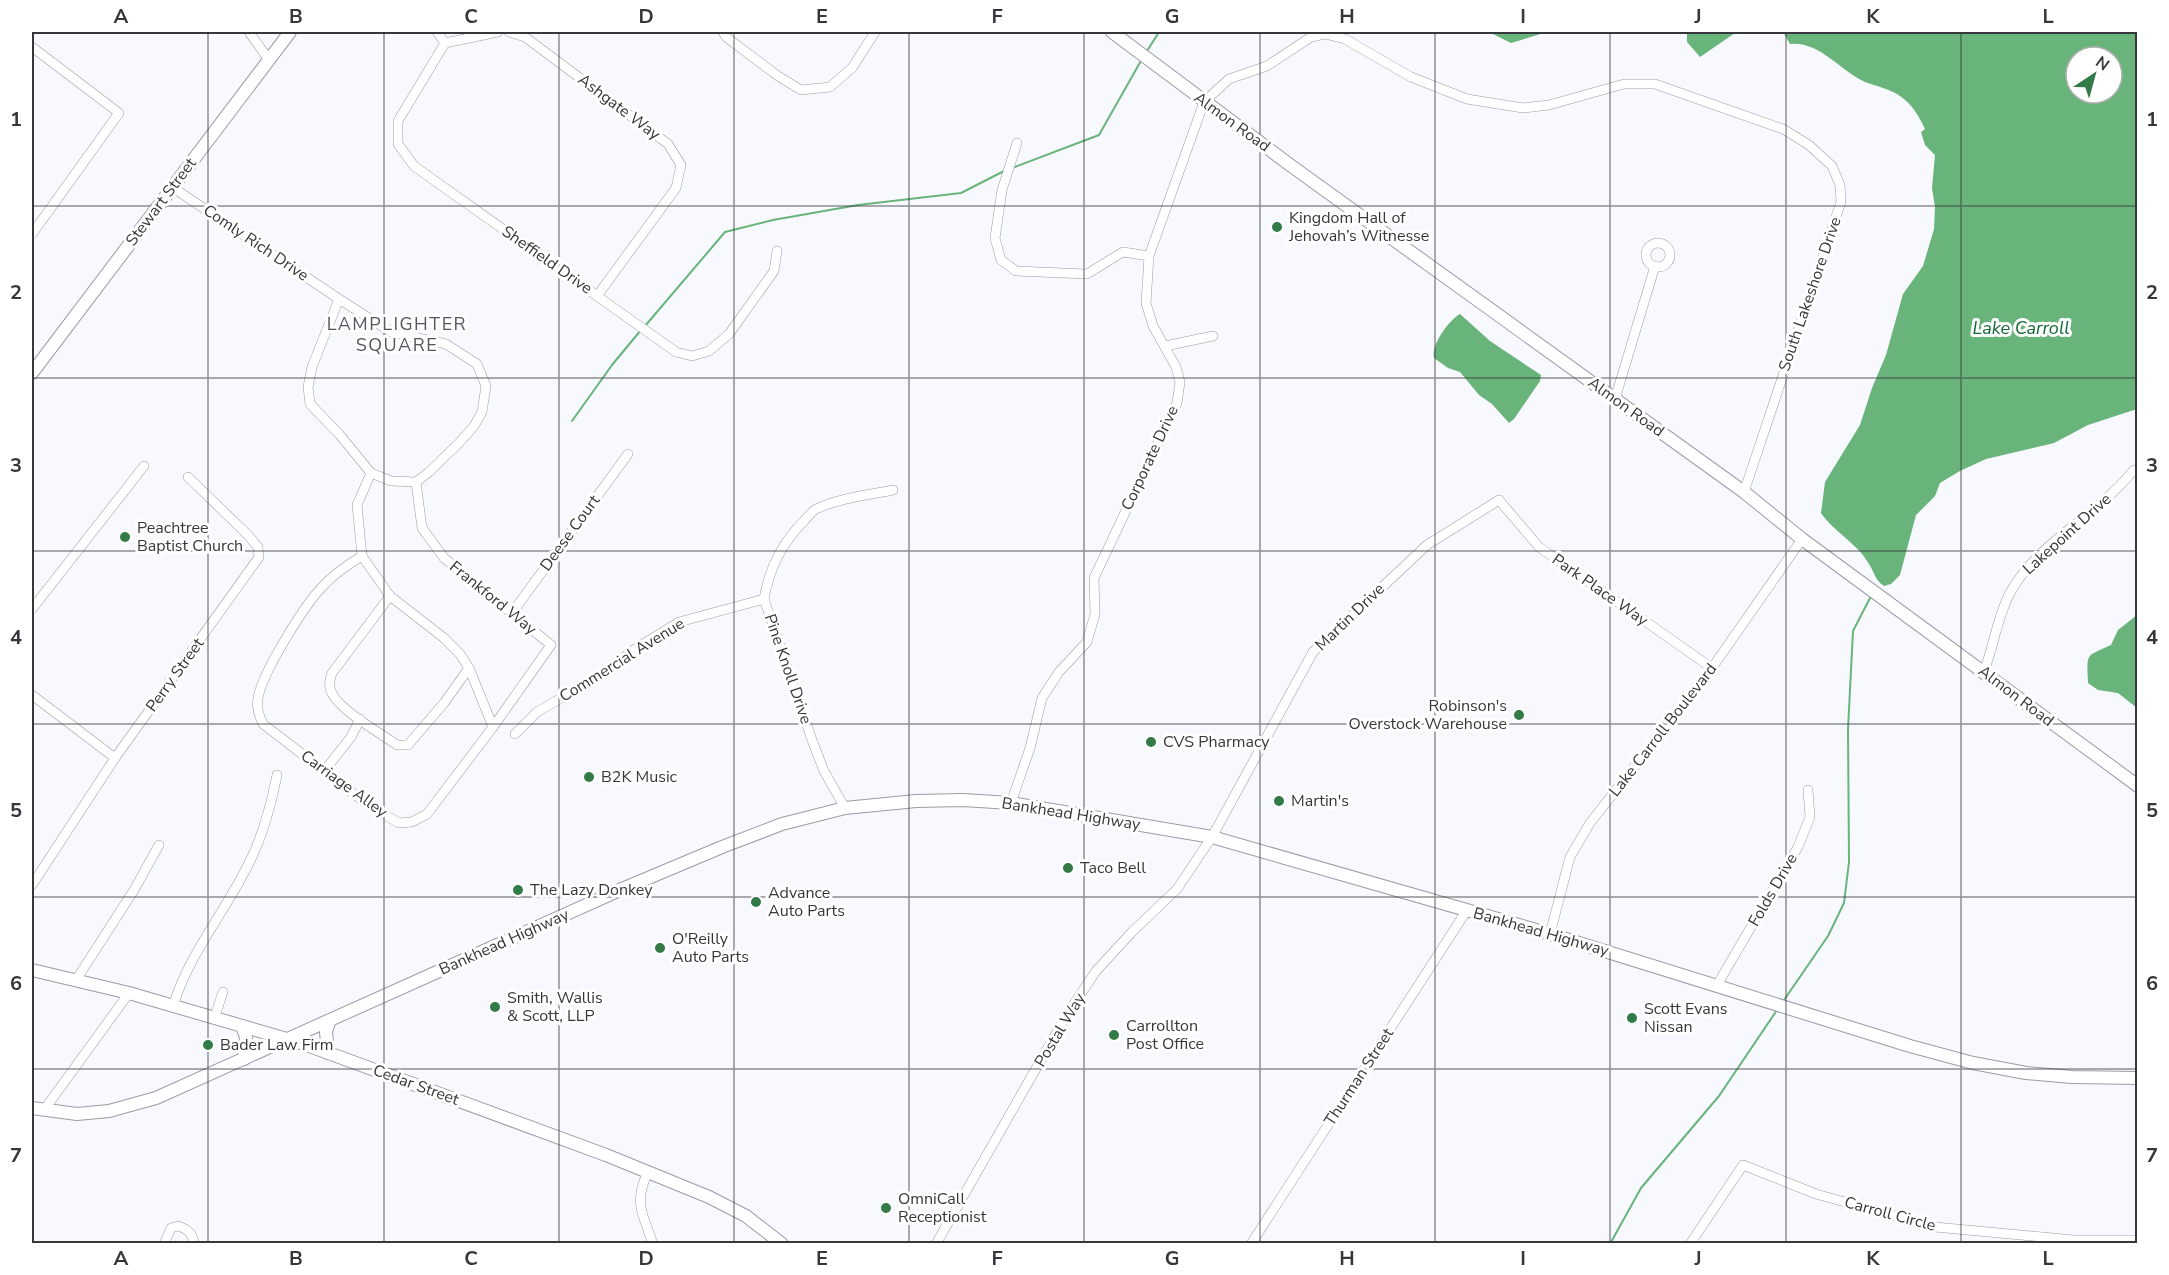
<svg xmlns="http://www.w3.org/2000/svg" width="2169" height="1275" viewBox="0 0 2169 1275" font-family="'Nunito Sans',sans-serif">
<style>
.water{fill:#68b47b;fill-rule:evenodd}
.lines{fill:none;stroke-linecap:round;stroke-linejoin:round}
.stream{stroke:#68b47b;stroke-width:2}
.street-casing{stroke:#9b9ca5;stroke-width:10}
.secondary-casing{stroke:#9b9ca5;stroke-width:14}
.street{stroke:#fff;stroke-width:9}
.secondary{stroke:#fff;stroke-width:12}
.grid{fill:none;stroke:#36373a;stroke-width:1.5;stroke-opacity:0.55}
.poi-dot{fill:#327a47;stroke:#fff;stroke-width:2}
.labels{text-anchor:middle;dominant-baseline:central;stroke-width:6;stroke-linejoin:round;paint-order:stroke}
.street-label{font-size:16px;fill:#36373a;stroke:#fff}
.poi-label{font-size:16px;fill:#36373a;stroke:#fff;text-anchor:start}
.neighbourhood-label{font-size:18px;letter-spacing:1.5px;fill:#54555d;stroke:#fff}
.water-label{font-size:18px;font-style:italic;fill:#136833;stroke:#fff}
.neatline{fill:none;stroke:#36373a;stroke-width:2}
.grid-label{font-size:20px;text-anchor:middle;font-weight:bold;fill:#36373a}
</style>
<rect width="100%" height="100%" fill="#f8f9fe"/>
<g class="water">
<polygon points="1489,32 1547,32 1511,43"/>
<polygon points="1687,32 1735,32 1735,33 1700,57 1687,42"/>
<path d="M 1783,32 L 2137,32 L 2137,409 L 2088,425 L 2054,443 L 1986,459 L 1960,471 L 1940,483 L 1935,496 L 1916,515 L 1900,575 L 1891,584 L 1884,586 C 1874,579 1875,573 1869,564 C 1857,543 1834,532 1821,513 L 1825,482 L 1860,425 L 1872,388 L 1886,355 L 1903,294 L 1923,266 L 1934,229 L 1935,207 L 1932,188 L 1935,155 L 1925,145 L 1921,132 L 1925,129 C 1919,116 1912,104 1900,96 C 1890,89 1876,86 1865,82 C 1840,71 1820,41 1790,44 ZM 2076,57 L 2112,57 L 2112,93 L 2076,93 Z"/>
<path d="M 1460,314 L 1490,341 L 1541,375 L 1540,381 L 1514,419 L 1509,423 L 1492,404 L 1479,395 L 1460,372 L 1448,368 L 1434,358 C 1431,345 1448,321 1460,314 Z"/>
<path d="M 2137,615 L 2137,708 L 2118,693 L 2098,690 L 2088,683 C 2087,652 2085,657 2111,645 L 2118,630 Z"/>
</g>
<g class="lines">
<g class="stream">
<polyline points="1147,51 1159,32"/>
<polyline points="1012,168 1099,135 1142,59"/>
<polyline points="645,326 725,232 773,220 858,205 961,193 1004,171"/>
<polyline points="572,421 612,365 641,330"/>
<polyline points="1782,1003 1828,936 1844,903 1849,862 1848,729 1853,631 1870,598"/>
<polyline points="1610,1244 1641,1188 1719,1096 1777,1010"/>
</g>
<defs>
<g id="street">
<polyline points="249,32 269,60"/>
<polyline points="437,32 445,43 398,121 398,144 414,166 676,352 692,356 709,351 729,334 774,271 777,251"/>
<polyline points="509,32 525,37 668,144 681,165 676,188 597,296"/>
<polyline points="723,32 726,37 778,76 801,90 830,87 852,68 875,32"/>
<polyline points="445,43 498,32"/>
<polyline points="32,47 119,113 32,234"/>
<polyline points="1017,143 1002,190 995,238 1001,260 1016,271 1087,274 1123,252 1149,256"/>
<polyline points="172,187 339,299 391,332 446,344 477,364 486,386 482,412 474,426 459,443 429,472 416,482 391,481 371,473 339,434 310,404 308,387 312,367 339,299"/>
<circle cx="1658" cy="255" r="12"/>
<polyline points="1165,346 1213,336"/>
<polyline points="1615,399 1655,266"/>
<polyline points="371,473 357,505 362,556 390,596 444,638 460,654 469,668 493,727"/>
<path d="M 362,556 C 347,565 334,574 322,587 C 304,606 262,673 258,698 C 256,708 259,716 263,724 L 371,807 L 399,823 L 412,822 L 427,814 L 493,727 L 551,645 L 444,558 L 422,528 L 416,482"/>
<path d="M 390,596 L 332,673 C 329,681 328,688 333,695 C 343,712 380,733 397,745 L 408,745 L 444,703 L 469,668"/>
<polyline points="32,609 144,466"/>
<polyline points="512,613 628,454"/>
<path d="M 1984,671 C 1994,646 1997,617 2010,593 C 2033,550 2078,526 2112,493 C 2120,486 2127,478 2134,470"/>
<polyline points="32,695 115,758"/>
<polyline points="515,734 537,712 598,677 635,649 679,622 764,599"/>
<polyline points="325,770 351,737 360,719"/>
<polyline points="1011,803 1030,748 1042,698 1059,672 1087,642 1095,614 1094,578 1177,403 1180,382 1176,367 1153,326 1146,303 1149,256 1204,102 1229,79 1267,66 1311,37 1325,34 1345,39 1411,77 1467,99 1523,108 1549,105 1624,84 1655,84 1783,129 1809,145 1832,166 1840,185 1841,202 1744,492"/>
<path d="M 845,808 L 824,771 L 812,740 L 764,599 C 769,570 782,543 803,522 C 807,518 811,512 816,509 C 839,498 868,495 893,490"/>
<polyline points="32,885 115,758 259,557 258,547 248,535 188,477"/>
<polyline points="1550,934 1570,857 1590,823 1712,668 1802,539"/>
<polyline points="76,980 134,890 159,845"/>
<polyline points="1717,985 1798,847 1810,817 1808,790"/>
<path d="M 173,1006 C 191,949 226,912 251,859 C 264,832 271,805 277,775"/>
<polyline points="214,1019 223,992"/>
<polyline points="44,1110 129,993"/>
<path d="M 648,1172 C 633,1203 643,1214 653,1244"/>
<path d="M 164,1244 L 171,1228 L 178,1226 C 187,1229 193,1233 194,1244"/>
<polyline points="936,1244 1066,1016 1096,971 1132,932 1177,889 1212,837 1313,652 1427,545 1499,500 1539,547 1712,668"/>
<polyline points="1251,1244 1467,910"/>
<polyline points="1690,1244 1743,1165 1816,1194 1935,1227 2074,1240 2138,1240"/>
</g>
<g id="secondary">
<polyline points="1112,32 1290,165 1744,492 1802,539 2138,786"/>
<polyline points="32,373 290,32"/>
<polyline points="32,970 129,993 304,1044 606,1155 709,1197 746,1216 782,1244"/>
<polyline points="242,1026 246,1037 244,1059"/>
<polyline points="328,1053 326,1032 329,1022"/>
<polyline points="32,1108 77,1114 109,1111 156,1098 622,889 722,847 782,824 845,808 916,801 963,800 1011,803 1212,837 1550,934 1910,1046 1973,1063 2026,1073 2072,1077 2138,1078"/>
</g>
</defs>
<use href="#street" class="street-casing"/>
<use href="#secondary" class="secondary-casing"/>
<use href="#street" class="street"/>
<use href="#secondary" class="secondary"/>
</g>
<path class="grid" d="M 208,32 L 208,1244M 384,32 L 384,1244M 559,32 L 559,1244M 734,32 L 734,1244M 909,32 L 909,1244M 1084,32 L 1084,1244M 1260,32 L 1260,1244M 1435,32 L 1435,1244M 1610,32 L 1610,1244M 1786,32 L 1786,1244M 1961,32 L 1961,1244M 32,206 L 2138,206M 32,378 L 2138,378M 32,551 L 2138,551M 32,724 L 2138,724M 32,897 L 2138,897M 32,1069 L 2138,1069"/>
<g class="poi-dot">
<circle cx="1277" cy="227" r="6"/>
<circle cx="125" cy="537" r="6"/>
<circle cx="1519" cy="715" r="6"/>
<circle cx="1151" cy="742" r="6"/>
<circle cx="589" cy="777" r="6"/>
<circle cx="1279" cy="801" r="6"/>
<circle cx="1068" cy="868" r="6"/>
<circle cx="518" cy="890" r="6"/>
<circle cx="756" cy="902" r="6"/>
<circle cx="660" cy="948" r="6"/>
<circle cx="495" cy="1007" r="6"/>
<circle cx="1632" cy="1018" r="6"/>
<circle cx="1114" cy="1035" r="6"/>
<circle cx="208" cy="1045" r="6"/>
<circle cx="886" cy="1208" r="6"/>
</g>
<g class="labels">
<g class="street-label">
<text transform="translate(619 107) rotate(37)">Ashgate Way</text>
<text transform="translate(1232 122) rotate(36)">Almon Road</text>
<text transform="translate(161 202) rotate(-53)">Stewart Street</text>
<text transform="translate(256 243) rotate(34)">Comly Rich Drive</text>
<text transform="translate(547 260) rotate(35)">Sheffield Drive</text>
<text transform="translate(1810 294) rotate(-71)">South Lakeshore Drive</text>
<text transform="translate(1626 407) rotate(36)">Almon Road</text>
<text transform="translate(1150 458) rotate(-65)">Corporate Drive</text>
<text transform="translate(570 533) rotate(-54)">Deese Court</text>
<text transform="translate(2067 534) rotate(-42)">Lakepoint Drive</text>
<text transform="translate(1600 590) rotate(35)">Park Place Way</text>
<text transform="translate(493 598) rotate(39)">Frankford Way</text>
<text transform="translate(1350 617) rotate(-44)">Martin Drive</text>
<text transform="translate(622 660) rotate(-32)">Commercial Avenue</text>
<text transform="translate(788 669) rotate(71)">Pine Knoll Drive</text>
<text transform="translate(175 675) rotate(-54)">Perry Street</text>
<text transform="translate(2016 696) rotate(37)">Almon Road</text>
<text transform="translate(1663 730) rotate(-52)">Lake Carroll Boulevard</text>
<text transform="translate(344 784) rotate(36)">Carriage Alley</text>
<text transform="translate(1071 814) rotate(9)">Bankhead Highway</text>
<text transform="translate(1773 890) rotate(-60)">Folds Drive</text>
<text transform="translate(1541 932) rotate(16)">Bankhead Highway</text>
<text transform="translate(504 942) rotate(-24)">Bankhead Highway</text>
<text transform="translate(1060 1030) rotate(-59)">Postal Way</text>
<text transform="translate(1359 1077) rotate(-57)">Thurman Street</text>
<text transform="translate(416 1085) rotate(20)">Cedar Street</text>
<text transform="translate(1890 1214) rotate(15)">Carroll Circle</text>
</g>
<g class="poi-label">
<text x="1289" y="218">Kingdom Hall of<tspan x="1289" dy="18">Jehovah’s Witnesse</tspan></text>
<text x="137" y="528">Peachtree<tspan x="137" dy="18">Baptist Church</tspan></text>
<text x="1507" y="706" text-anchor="end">Robinson's<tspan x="1507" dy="18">Overstock Warehouse</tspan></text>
<text x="1163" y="742">CVS Pharmacy</text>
<text x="601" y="777">B2K Music</text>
<text x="1291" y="801">Martin's</text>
<text x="1080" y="868">Taco Bell</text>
<text x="530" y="890">The Lazy Donkey</text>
<text x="768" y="893">Advance<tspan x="768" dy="18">Auto Parts</tspan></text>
<text x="672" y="939">O'Reilly<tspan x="672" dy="18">Auto Parts</tspan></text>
<text x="507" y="998">Smith, Wallis<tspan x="507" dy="18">&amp; Scott, LLP</tspan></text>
<text x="1644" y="1009">Scott Evans<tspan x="1644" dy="18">Nissan</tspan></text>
<text x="1126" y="1026">Carrollton<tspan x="1126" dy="18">Post Office</tspan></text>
<text x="220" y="1045">Bader Law Firm</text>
<text x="898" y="1199">OmniCall<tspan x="898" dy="18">Receptionist</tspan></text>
</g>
<g class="neighbourhood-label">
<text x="397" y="324">LAMPLIGHTER<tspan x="397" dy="21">SQUARE</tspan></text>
</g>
<g class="water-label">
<text x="2021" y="328">Lake Carroll</text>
</g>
</g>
<rect width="2169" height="1275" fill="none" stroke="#ffffff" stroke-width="66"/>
<g transform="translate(2094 75) rotate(36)"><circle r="28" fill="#ffffff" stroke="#afafb0" stroke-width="1.5"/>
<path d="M0-4.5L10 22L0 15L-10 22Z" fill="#327a47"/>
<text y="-9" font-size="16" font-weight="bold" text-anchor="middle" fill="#36373a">N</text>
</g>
<rect x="33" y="33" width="2103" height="1209" class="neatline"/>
<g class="grid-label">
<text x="121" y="23">A</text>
<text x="296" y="23">B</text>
<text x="471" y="23">C</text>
<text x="646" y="23">D</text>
<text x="822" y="23">E</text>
<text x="997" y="23">F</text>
<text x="1172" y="23">G</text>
<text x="1347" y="23">H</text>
<text x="1523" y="23">I</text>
<text x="1698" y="23">J</text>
<text x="1873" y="23">K</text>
<text x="2048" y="23">L</text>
<text x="16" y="126">1</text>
<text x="2152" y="126">1</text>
<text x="16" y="299">2</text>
<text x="2152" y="299">2</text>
<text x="16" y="472">3</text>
<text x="2152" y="472">3</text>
<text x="16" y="644">4</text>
<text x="2152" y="644">4</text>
<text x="16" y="817">5</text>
<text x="2152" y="817">5</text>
<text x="16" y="990">6</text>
<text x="2152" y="990">6</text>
<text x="16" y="1162">7</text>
<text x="2152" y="1162">7</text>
<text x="121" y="1265">A</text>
<text x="296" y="1265">B</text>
<text x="471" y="1265">C</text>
<text x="646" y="1265">D</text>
<text x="822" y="1265">E</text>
<text x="997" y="1265">F</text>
<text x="1172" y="1265">G</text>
<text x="1347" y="1265">H</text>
<text x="1523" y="1265">I</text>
<text x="1698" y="1265">J</text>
<text x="1873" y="1265">K</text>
<text x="2048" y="1265">L</text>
</g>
</svg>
